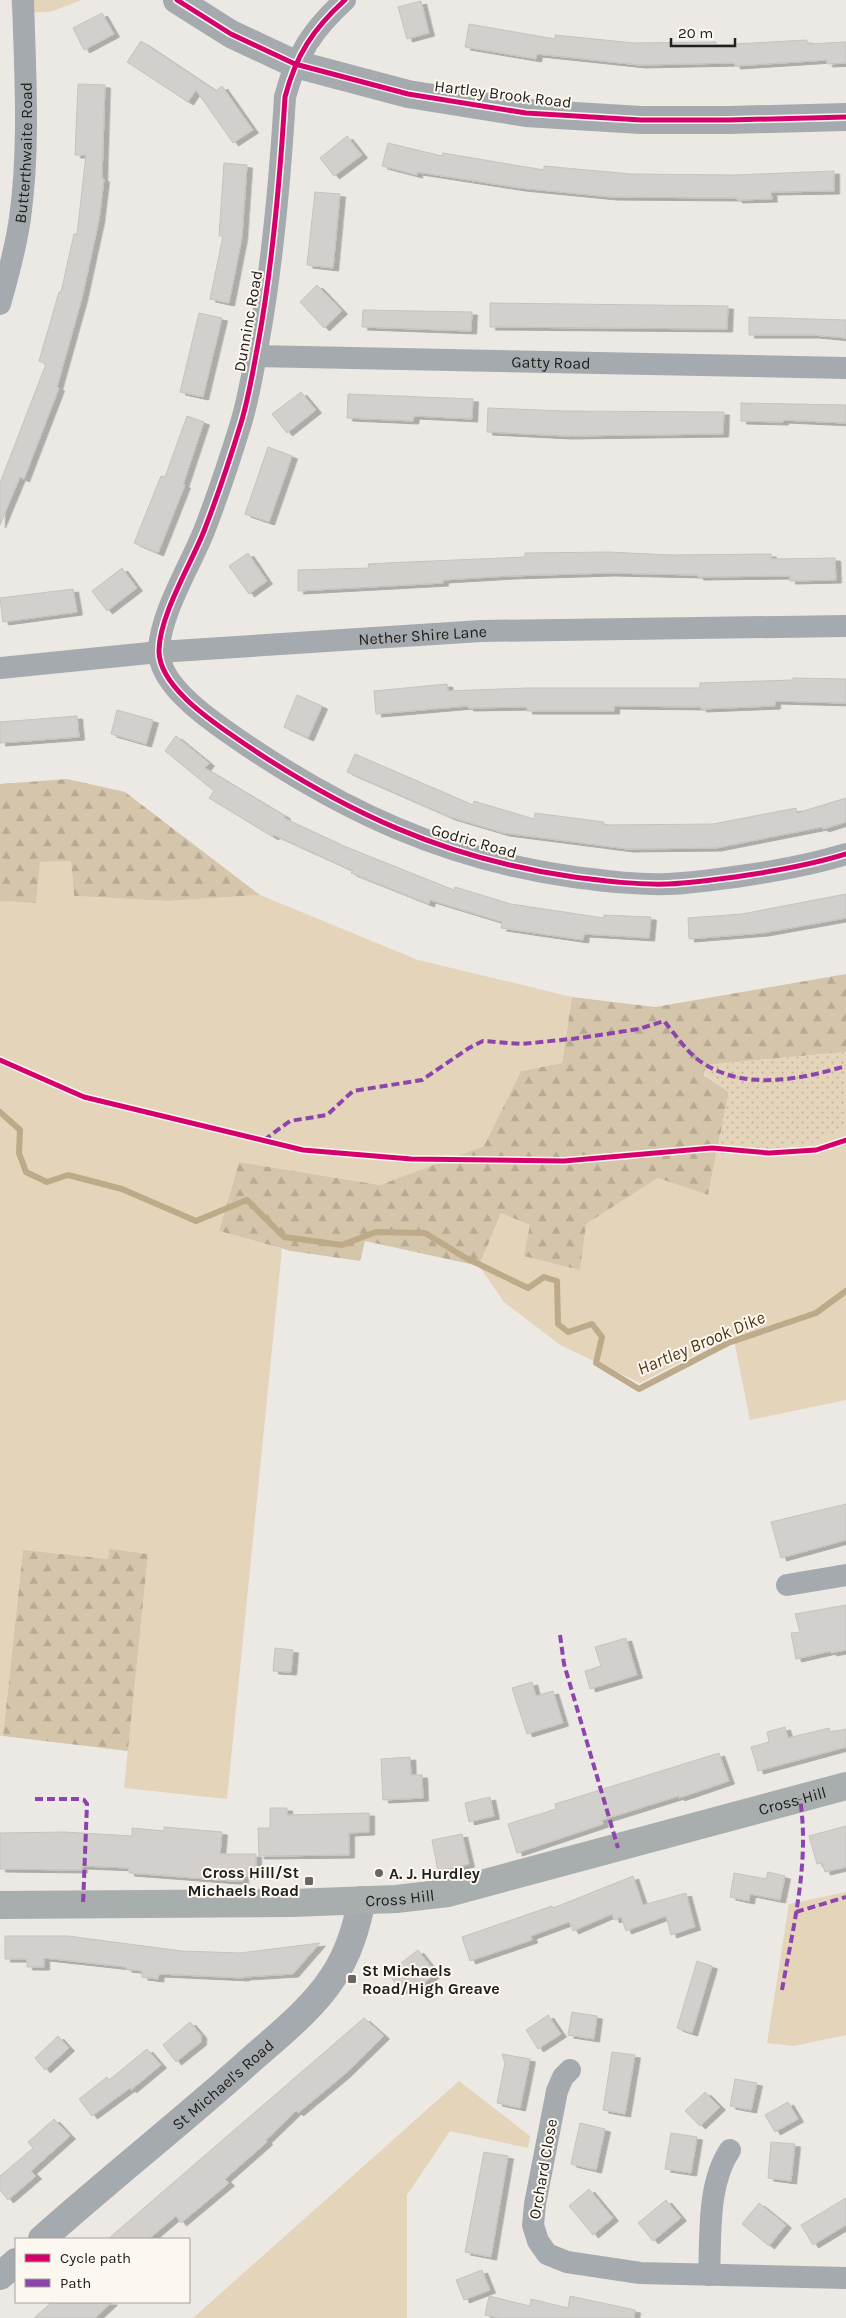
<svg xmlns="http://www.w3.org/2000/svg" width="846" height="2318" viewBox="0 0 846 2318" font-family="Karla,sans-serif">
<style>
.green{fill:#e3d4ba}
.forest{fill:url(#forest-firs)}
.park{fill:url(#park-dots)}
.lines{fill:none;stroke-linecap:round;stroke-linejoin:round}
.stream{stroke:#bcaa89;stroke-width:6}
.building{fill:#d2cfcc;stroke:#c5c3c0;filter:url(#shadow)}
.minor{stroke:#a5aaae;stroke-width:22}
.tertiary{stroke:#a5aaae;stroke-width:28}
.primary{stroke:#a8adae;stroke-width:28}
.quiet{stroke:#8e44ad;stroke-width:4;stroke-dasharray:8 4;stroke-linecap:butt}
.cycleway-casing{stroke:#fcf7ef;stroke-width:8}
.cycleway{stroke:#d6006c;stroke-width:5}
.poi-dot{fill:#696663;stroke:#fcf7ef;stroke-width:2}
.labels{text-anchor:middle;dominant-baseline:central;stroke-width:4;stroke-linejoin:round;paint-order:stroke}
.street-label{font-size:16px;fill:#22201d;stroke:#fcf7ef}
.poi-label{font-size:16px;font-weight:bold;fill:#22201d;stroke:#fcf7ef;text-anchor:start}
.water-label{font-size:18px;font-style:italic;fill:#4a3712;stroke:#fcf7ef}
</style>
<defs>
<pattern id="forest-firs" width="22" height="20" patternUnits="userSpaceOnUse" patternTransform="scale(1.25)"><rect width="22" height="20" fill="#d5c6ab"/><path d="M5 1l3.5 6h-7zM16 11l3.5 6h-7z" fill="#b7aa93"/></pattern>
<pattern id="park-dots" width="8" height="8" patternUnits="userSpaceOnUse" patternTransform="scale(1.25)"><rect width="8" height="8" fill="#e3d4ba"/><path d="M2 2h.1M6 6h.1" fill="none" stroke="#c2b69f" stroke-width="1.8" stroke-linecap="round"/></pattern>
<filter id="shadow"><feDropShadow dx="5.5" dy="3" stdDeviation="0" flood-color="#0004"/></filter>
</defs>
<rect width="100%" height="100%" fill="#ece9e5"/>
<g class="green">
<polygon points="11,0 82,0 50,12 12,13"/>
<polygon points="71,861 74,896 168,901 260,895 418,960 572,997 562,1063 521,1071 484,1146 380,1185 239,1162 219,1231 282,1249 227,1799 124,1788 148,1554 109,1550 108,1559 23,1551 3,1736 0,1736 0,901 36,902 39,862"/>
<polygon points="846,1128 846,1400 750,1420 733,1335 640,1383 560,1345 504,1302 479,1266 501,1213 530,1225 586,1224 658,1178 708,1195 716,1157 809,1144"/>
<polygon points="846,1892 846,2035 794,2046 767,2043 789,1904"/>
<polygon points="459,2081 530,2136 528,2148 450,2131 407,2195 407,2318 193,2318"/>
</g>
<g class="forest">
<polygon points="67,779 125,792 260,895 168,901 74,896 71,861 40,862 36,903 0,901 0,784"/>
<polygon points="846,974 846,1052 706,1065 704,1075 729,1092 708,1195 658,1178 586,1224 580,1270 524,1256 530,1225 501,1213 479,1266 365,1241 360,1261 291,1251 219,1231 239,1162 380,1185 484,1146 521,1071 562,1063 572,997 655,1007"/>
<polygon points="109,1549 148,1554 128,1751 3,1736 23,1550 108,1559"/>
</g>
<polygon class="park" points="846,1052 846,1128 809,1144 716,1157 729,1092 704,1074 706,1065"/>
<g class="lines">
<polyline class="stream" points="0,1112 20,1130 19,1153 26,1172 47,1182 68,1175 122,1189 196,1221 247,1200 284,1237 342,1245 376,1232 425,1233 464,1257 528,1288 544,1277 557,1281 558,1324 568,1332 592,1324 602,1337 596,1363 639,1389 728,1343 816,1313 846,1291"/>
</g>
<g class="building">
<polygon points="421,1 429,33 407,39 398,7"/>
<polygon points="102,13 114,34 84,50 73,28"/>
<polygon points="469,24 555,39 555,35 634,43 716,42 716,45 807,40 807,44 846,42 846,63 827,64 827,60 735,66 734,63 640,65 537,54 536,59 465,47"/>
<polygon points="141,41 216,91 222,86 253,130 233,143 196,90 188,102 127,62"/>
<polygon points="78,84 105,85 102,178 104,179 99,220 82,298 57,387 59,388 24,479 20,477 0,525 0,483 46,364 39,361 59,292 61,292 74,234 77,234 86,155 75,155"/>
<polygon points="347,136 362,155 334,176 320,158"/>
<polygon points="388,143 442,156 443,153 544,170 544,166 631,174 735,175 834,171 834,191 771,192 772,199 737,200 737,198 611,197 520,188 417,172 417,175 382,166"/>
<polygon points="224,163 247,165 242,237 229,303 210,299 223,236 219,236"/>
<polygon points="315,192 340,194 333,268 307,265"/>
<polygon points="317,285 342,311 324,328 300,302"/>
<polygon points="490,303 728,306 727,329 490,327"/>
<polygon points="363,310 472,312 471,331 362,327"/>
<polygon points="199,313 222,318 203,397 180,392"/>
<polygon points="749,317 846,320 846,338 813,335 749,335"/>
<polygon points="301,392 316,410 287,433 272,414"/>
<polygon points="348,394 473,399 472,419 414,416 413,421 347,418"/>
<polygon points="741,403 846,405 846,423 783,420 783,422 741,421"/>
<polygon points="488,408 565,411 724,412 723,434 566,436 487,432"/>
<polygon points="187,416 204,422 183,485 185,485 158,553 134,543 161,476 165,477"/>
<polygon points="268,447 292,456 269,522 245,514"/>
<polygon points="608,552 672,555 771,554 771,559 835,558 836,580 790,581 790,576 698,577 698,575 609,573 509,576 443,580 443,583 298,591 298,570 369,568 368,564 386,563 525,557 525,553"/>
<polygon points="248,553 267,581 249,594 229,566"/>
<polygon points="122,568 137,588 107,611 92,591"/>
<polygon points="73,589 77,612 3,622 0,598"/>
<polygon points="793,678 846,679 846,703 775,701 775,706 701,709 701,707 614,706 614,711 527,711 527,707 468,708 468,706 376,714 374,691 447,684 448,691 527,688 700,688 700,683 793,680"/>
<polygon points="297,695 322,706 308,738 284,727"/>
<polygon points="117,710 153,720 146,744 111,734"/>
<polygon points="77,716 79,737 0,743 0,722"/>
<polygon points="176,736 209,763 205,768 285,816 284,818 344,846 454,890 455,887 511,904 604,918 604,915 651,917 649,938 584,934 583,940 501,928 502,922 430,900 429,904 351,873 353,871 274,835 273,837 209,798 214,791 165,751"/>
<polygon points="355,754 473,805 474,801 534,819 535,813 604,822 604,825 713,824 796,808 797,813 846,798 846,822 823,829 822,827 716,848 628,849 504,833 450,817 347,772"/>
<polygon points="846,894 846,918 763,933 689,939 688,918 742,914"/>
<polygon points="846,1504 846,1540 781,1558 771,1522"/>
<polygon points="846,1605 846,1650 831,1653 831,1651 796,1659 791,1633 800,1632 795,1614"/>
<polygon points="626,1638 637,1675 590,1689 585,1671 601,1666 595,1647"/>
<polygon points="275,1648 293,1650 291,1672 273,1671"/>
<polygon points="532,1682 536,1696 553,1691 563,1723 527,1734 512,1688"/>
<polygon points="785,1727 788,1738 829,1728 830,1732 846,1729 846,1747 758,1771 751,1747 769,1742 767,1732"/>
<polygon points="719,1753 729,1781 679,1798 679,1796 602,1820 603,1824 517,1853 508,1824 556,1809 555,1804"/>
<polygon points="410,1757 411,1775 422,1775 423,1798 383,1800 381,1759"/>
<polygon points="490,1797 494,1816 469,1822 465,1803"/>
<polygon points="270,1808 287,1808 287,1815 369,1813 369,1832 349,1833 349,1855 259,1856 258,1828 270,1828"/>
<polygon points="846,1826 846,1867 825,1872 822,1863 817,1864 809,1836"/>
<polygon points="164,1827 222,1832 220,1854 256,1854 256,1876 243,1876 243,1881 233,1881 129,1873 129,1868 82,1866 82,1870 0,1869 0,1833 64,1832 132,1836 132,1828 164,1831"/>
<polygon points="462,1834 469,1864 438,1871 432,1840"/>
<polygon points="768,1872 785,1876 780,1900 750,1894 749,1901 730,1897 734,1873 766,1879"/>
<polygon points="633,1876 643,1905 686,1893 695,1927 671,1935 666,1916 626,1931 621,1917 614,1920 612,1914 573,1931 569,1922 531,1936 532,1940 470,1961 462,1937 552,1906 553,1908"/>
<polygon points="5,1936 68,1936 182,1951 240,1953 320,1943 293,1974 244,1977 244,1978 159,1974 158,1979 142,1977 142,1971 126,1969 126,1967 44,1958 44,1967 27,1967 27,1959 5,1959"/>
<polygon points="418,1950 436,1973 412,1993 407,1986 401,1991 388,1973"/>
<polygon points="697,1961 712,1966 692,2033 677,2028"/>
<polygon points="572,2012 597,2016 594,2039 568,2035"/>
<polygon points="548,2015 561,2034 538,2049 526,2030"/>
<polygon points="364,2018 384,2036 345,2074 298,2113 296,2111 266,2140 267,2142 225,2179 229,2183 181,2223 176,2216 149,2239 108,2239"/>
<polygon points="190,2022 201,2035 201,2042 176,2062 163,2045"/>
<polygon points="58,2036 69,2048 45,2070 35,2058"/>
<polygon points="147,2049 161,2065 131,2090 130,2088 92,2116 79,2099 107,2077 109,2080"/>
<polygon points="612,2052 635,2055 625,2114 603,2110"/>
<polygon points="502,2054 530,2059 520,2108 497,2103 505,2063"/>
<polygon points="735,2079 757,2083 751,2110 730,2106"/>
<polygon points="705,2092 720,2107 700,2126 685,2111"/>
<polygon points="788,2102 798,2119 775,2132 765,2115"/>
<polygon points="54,2119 70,2136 31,2171 36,2176 8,2200 0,2190 0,2176 33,2148 28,2142"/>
<polygon points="580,2123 605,2129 596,2170 571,2164"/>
<polygon points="671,2133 697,2137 691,2173 665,2169"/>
<polygon points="771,2142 795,2144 791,2181 768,2178"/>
<polygon points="484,2152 508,2156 491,2257 465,2252"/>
<polygon points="589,2189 613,2218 593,2235 569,2206"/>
<polygon points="846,2198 846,2225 813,2245 801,2225"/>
<polygon points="666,2200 681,2218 653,2241 638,2223"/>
<polygon points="759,2203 786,2225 769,2246 742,2224"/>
<polygon points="482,2270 490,2290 464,2300 456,2280"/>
<polygon points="489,2296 530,2306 531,2299 568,2308 570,2296 635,2310 634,2318 498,2318 485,2315"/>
<polygon points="52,2302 112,2302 95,2318 34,2318"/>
</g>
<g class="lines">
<g class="minor">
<path d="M 345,0 C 313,29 296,55 285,97 C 280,180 273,262 258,344 C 253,370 249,397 241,423 C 230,459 218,495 204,531 C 191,564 160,614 159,650 C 158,685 210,720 236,738 C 342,811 445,859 574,877 C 605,881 636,885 668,884 C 694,883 721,879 748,875 C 781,870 814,864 846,854"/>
<path id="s1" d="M 0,304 C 8,276 16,247 20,218 C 30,147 25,72 23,0"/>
<path id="s2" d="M 255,356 L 846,368"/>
<path id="s3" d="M 0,668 L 159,652 L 481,631 L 846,626"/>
<polyline points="787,1585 846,1575"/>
<polyline points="570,2070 563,2077 557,2091 535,2204 533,2225 538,2241 547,2254 567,2262 640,2273 846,2278"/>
<path d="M 709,2275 C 711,2235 707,2184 730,2150"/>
</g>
<g class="tertiary">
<polyline points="177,0 231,34 295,64 408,94 526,113 641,120 729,120 846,117"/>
<path id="s4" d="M 42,2239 C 108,2180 178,2125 244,2066 C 275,2038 310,2012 333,1977 C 349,1953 356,1928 362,1900"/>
<polyline points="0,2276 16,2262"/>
</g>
<path class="primary" id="s5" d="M 0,1905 L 292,1903 L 396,1899 L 448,1893 L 846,1786"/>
<g class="quiet">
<path d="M 264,1140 L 290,1121 L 327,1115 L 353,1091 L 422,1080 L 469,1048 L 483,1041 L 522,1044 L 580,1038 L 639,1029 L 664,1021 C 674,1033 685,1049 697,1059 C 741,1092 798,1080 846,1066"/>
<polyline points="560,1635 564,1664 618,1848"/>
<polyline points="35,1799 79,1799 84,1800 87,1804 83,1905"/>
<polyline points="796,1912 846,1897"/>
<path d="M 782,1990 C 793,1927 810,1862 800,1799"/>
</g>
<defs>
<g id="cycleway">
<polyline points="177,0 231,34 295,64 408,94 526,113 641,120 729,120 846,117"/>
<path d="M 345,0 C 313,29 296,55 285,97 C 280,180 273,262 258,344 C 253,370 249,397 241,423 C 230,459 218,495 204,531 C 191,564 160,614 159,650 C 158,685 210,720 236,738 C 342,811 445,859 574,877 C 605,881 636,885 668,884 C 694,883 721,879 748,875 C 781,870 814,864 846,854"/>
<polyline points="0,1060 84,1097 303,1150 411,1159 564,1161 712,1148 769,1153 816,1150 846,1140"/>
</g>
</defs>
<use href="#cycleway" class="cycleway-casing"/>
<use href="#cycleway" class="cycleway"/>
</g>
<g class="poi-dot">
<circle cx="379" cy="1873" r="5"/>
<rect x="304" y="1876" width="10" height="10" rx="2.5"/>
<rect x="347" y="1974" width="10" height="10" rx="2.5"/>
</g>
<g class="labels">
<g class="street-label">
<text transform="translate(503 94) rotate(7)">Hartley Brook Road</text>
<text stroke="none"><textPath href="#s1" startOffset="154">Butterthwaite Road</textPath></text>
<text transform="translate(248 321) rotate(-80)">Dunninc Road</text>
<text stroke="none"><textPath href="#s2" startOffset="296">Gatty Road</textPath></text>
<text stroke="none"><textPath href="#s3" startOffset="424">Nether Shire Lane</textPath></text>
<text transform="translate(474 841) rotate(16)">Godric Road</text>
<text stroke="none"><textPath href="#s5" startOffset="805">Cross Hill</textPath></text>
<text stroke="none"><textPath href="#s5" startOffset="400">Cross Hill</textPath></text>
<text stroke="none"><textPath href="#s4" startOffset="238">St Michael's Road</textPath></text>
<text transform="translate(543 2169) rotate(-80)">Orchard Close</text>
</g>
<g class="poi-label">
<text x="299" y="1872" text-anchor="end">Cross Hill/St<tspan x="299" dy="18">Michaels Road</tspan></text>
<text x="389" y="1873">A. J. Hurdley</text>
<text x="362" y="1970">St Michaels<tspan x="362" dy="18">Road/High Greave</tspan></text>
</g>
<g class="water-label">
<text transform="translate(701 1343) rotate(-23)">Hartley Brook Dike</text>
</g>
</g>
<rect x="15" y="2238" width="175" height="65" fill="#fcf7ef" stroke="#a5a19b"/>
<rect x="25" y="2254" width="25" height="8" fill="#d6006c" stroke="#a5a19b"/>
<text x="60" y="2263" font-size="15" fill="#22201d">Cycle path</text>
<rect x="25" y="2279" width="25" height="8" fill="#8e44ad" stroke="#a5a19b"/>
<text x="60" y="2288" font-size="15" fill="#22201d">Path</text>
<path d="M671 38v8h64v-8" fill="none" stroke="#22201d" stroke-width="2.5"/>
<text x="678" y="38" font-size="15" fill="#22201d" stroke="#fcf7ef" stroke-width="4" paint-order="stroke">20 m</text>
</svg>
